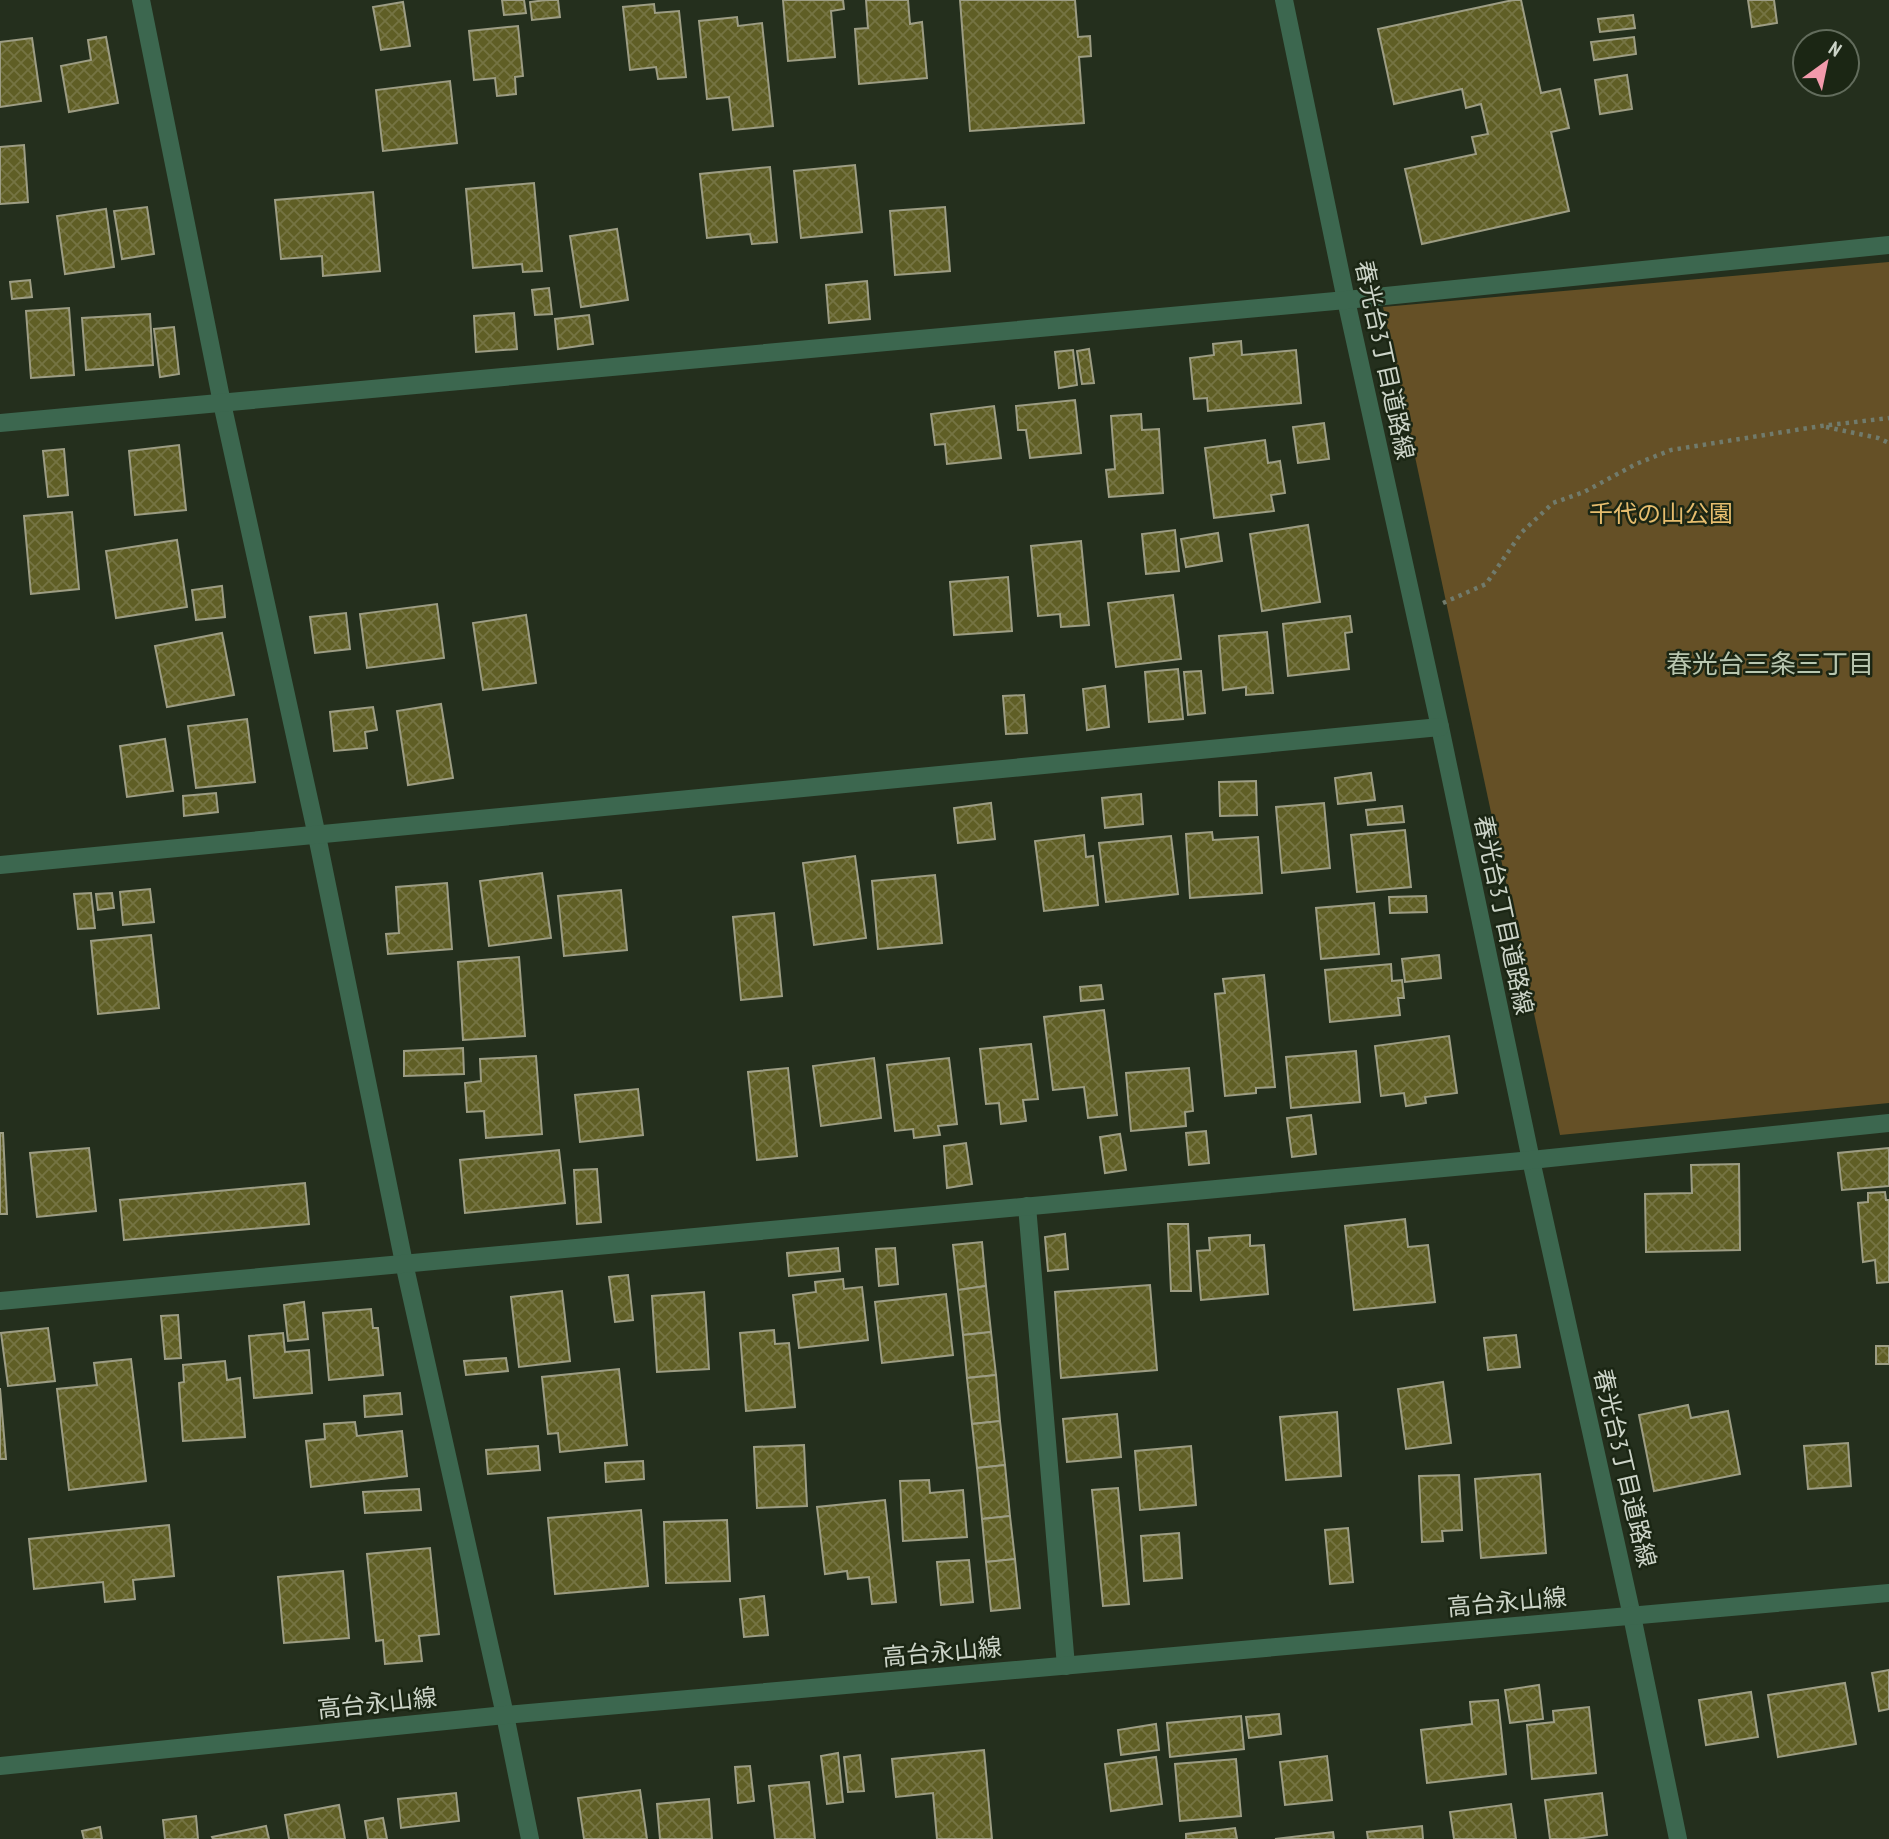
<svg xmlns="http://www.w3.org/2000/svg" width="1889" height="1839" viewBox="0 0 1889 1839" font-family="'PT Sans Narrow','Noto Sans JP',sans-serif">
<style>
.park{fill:#655026}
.building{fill:url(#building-cross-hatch);stroke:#9d9d84;stroke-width:2}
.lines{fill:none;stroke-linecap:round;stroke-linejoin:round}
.path{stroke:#717b6c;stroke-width:4.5;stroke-dasharray:3.5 5;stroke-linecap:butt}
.minor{stroke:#3c674f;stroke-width:18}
.labels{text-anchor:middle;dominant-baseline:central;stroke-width:5;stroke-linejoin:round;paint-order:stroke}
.street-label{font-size:24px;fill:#ccd4c8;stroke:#1b2614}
.park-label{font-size:24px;fill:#e6bd6e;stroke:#1b2614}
.neighbourhood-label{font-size:26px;fill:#b8c6af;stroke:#1b2614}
</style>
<defs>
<pattern id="building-cross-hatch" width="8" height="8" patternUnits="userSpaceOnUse" patternTransform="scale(1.75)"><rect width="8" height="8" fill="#5f5e25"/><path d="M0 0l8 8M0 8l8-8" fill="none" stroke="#757443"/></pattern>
</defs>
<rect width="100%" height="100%" fill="#242f1d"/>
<polygon class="park" points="1889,262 1889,1103 1560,1135 1383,307"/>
<g class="building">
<polygon points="502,0 524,0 526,13 504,15"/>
<polygon points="546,0 558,0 560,17 532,20 530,2"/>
<polygon points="783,0 843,0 844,9 831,11 835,57 788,61"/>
<polygon points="866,0 908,0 910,24 922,22 927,78 859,84 855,29 868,28"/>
<polygon points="960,0 1075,0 1078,37 1090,36 1091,56 1079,57 1084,123 970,131"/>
<polygon points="1513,0 1521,0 1541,93 1560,89 1569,128 1551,132 1569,211 1422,244 1405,169 1476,154 1472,137 1488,134 1481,104 1466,108 1462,89 1394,104 1378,29"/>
<polygon points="1748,0 1774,0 1777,23 1752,27"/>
<polygon points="403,2 410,46 381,50 373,7"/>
<polygon points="654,4 655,13 679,11 686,77 658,79 656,67 630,70 623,7"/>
<polygon points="1633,15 1635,28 1600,32 1598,19"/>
<polygon points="737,17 738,26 762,23 773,126 733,130 729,97 707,99 699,21"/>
<polygon points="518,26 523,76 515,77 516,94 497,96 495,78 474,80 469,31"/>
<polygon points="106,37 118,103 69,112 61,66 91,60 88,40"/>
<polygon points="1634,37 1636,54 1594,60 1591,42"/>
<polygon points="32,38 41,101 0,107 0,42"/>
<polygon points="1627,75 1632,109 1600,114 1595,80"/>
<polygon points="450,81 457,143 383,151 376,90"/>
<polygon points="24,145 28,202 0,204 0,147"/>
<polygon points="855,165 862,232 801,238 794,171"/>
<polygon points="770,167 777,242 752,244 750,234 707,238 700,174"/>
<polygon points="534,183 542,271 523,272 522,264 473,268 466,189"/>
<polygon points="373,192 380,271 323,276 322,256 281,259 275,200"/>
<polygon points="147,207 154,254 122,259 114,211"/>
<polygon points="945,207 950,271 895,275 890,211"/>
<polygon points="106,209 114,267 65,274 57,216"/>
<polygon points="617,229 628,300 581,307 570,236"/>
<polygon points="30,280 32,297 12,299 10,282"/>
<polygon points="867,281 870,319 829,323 826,285"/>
<polygon points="549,288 552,314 535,315 532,290"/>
<polygon points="69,308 74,375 31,378 26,311"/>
<polygon points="514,313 517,349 476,352 474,316"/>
<polygon points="150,314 153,365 86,370 82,318"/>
<polygon points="589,315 593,344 558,349 555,319"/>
<polygon points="174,327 179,374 160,377 154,329"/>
<polygon points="1241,341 1242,355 1296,350 1301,403 1208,411 1207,398 1194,399 1190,358 1214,355 1213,344"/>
<polygon points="1089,349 1094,383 1082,384 1077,351"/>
<polygon points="1073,350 1077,385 1059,388 1055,352"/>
<polygon points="1075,400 1081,453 1030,458 1026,430 1018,430 1016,406"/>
<polygon points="994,406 1001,458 947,464 945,444 935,445 931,414"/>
<polygon points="1141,414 1142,430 1159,429 1163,493 1109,497 1106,470 1115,469 1111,416"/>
<polygon points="1324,423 1329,459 1298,463 1293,427"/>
<polygon points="1265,440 1268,463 1280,461 1285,493 1271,495 1274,511 1214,518 1205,448"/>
<polygon points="179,445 186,510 135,515 129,451"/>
<polygon points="64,449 68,495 48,497 43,451"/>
<polygon points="72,512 79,589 31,594 24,516"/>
<polygon points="1308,525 1320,602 1262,611 1250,534"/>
<polygon points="1175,530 1179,571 1146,574 1142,534"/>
<polygon points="1218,533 1222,561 1186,567 1181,539"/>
<polygon points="177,540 187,607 116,618 106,551"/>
<polygon points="1081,541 1089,625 1061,627 1060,614 1038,616 1031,546"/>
<polygon points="1008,577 1012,631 954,635 950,582"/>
<polygon points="222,586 225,617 196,620 192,590"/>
<polygon points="1173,595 1181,659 1116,667 1108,603"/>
<polygon points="437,604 444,658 367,668 360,614"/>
<polygon points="346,613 350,649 315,653 310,617"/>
<polygon points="526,615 536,683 483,690 473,623"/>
<polygon points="1350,616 1352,632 1345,633 1349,669 1288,676 1283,624"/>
<polygon points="1267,632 1273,693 1246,695 1246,687 1223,690 1219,636"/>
<polygon points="222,633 234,695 167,707 155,646"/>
<polygon points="1178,669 1183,719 1149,722 1145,672"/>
<polygon points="1201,671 1205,713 1188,715 1184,672"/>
<polygon points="1105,686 1109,727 1087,730 1083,689"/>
<polygon points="1024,695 1027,733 1006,734 1003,696"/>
<polygon points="441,704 453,778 408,785 397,711"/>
<polygon points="373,707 377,730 365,732 367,748 334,751 330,712"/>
<polygon points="247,719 255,782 196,788 188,726"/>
<polygon points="165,739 173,791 127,797 120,746"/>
<polygon points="1371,773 1375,800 1338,804 1335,778"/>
<polygon points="1256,781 1257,815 1220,816 1219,782"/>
<polygon points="216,793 218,812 184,816 183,796"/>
<polygon points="1141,794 1143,824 1105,828 1102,798"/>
<polygon points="991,803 995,839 958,843 954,808"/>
<polygon points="1324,803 1330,868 1282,873 1276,807"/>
<polygon points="1402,806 1404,822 1368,825 1366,810"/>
<polygon points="1405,830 1411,887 1357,892 1351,835"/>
<polygon points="1212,832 1213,840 1258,837 1262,893 1190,898 1186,834"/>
<polygon points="1084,835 1086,857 1093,856 1098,905 1044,911 1035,841"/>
<polygon points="1171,836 1178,894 1106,902 1099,843"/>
<polygon points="855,856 866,938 814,945 803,863"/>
<polygon points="542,873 551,938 489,946 480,881"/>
<polygon points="935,875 942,943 878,949 872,881"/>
<polygon points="447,883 452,949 388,954 386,934 399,933 396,887"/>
<polygon points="150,889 154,922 123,925 120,892"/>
<polygon points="621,890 627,950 564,956 558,896"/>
<polygon points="91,893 95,928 78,929 74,894"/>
<polygon points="112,893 114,908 98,910 96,894"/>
<polygon points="1426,896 1427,912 1390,913 1389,897"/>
<polygon points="1374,903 1379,954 1321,959 1316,908"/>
<polygon points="774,913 782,996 741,1000 733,917"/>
<polygon points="151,935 159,1008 98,1014 91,941"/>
<polygon points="1439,955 1441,978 1405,982 1402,959"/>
<polygon points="519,957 525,1036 463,1040 458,962"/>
<polygon points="1391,964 1392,981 1402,980 1404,998 1398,998 1400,1015 1330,1022 1325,970"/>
<polygon points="1264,975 1275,1087 1256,1088 1256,1093 1225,1096 1215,994 1225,993 1223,979"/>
<polygon points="1101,985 1103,999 1081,1001 1080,987"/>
<polygon points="1104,1010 1117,1115 1088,1118 1084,1087 1053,1090 1044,1017"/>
<polygon points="1449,1036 1457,1093 1425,1097 1426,1103 1406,1106 1404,1093 1381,1096 1375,1046"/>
<polygon points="1031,1044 1038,1099 1023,1100 1026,1121 1001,1124 999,1103 986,1104 980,1049"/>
<polygon points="463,1048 464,1074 404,1076 404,1051"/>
<polygon points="1356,1051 1360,1102 1291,1108 1286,1057"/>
<polygon points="536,1056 542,1134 486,1138 484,1111 467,1112 465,1083 481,1081 480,1059"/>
<polygon points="874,1058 881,1118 821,1126 813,1066"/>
<polygon points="949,1058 957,1124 938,1126 940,1135 914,1138 913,1129 895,1131 887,1065"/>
<polygon points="788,1068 797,1156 757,1160 748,1072"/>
<polygon points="1189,1068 1193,1111 1185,1112 1186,1126 1131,1131 1126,1073"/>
<polygon points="638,1089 643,1135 580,1142 575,1095"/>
<polygon points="1311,1115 1316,1154 1292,1157 1287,1118"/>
<polygon points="1206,1131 1209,1163 1189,1165 1186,1133"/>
<polygon points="0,1133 3,1133 7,1214 0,1214"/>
<polygon points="1120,1134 1126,1170 1105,1173 1100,1137"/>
<polygon points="966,1143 972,1184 947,1188 944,1146"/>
<polygon points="89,1148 96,1211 37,1217 30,1153"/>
<polygon points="1889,1148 1889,1186 1842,1190 1838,1153"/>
<polygon points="559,1150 565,1203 465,1213 460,1160"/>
<polygon points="1739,1164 1740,1250 1646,1252 1645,1194 1692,1193 1691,1165"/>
<polygon points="597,1169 601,1222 577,1224 574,1170"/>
<polygon points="305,1183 309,1224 124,1240 120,1200"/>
<polygon points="1885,1192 1886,1200 1889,1200 1889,1282 1877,1283 1875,1260 1863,1262 1858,1203 1868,1202 1868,1193"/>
<polygon points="1405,1219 1408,1247 1428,1245 1435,1302 1354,1310 1345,1226"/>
<polygon points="1168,1224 1188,1224 1191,1291 1171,1291"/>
<polygon points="1065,1234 1068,1269 1048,1271 1045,1237"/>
<polygon points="1250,1235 1250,1246 1264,1245 1268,1294 1201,1300 1197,1251 1210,1250 1209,1238"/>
<polygon points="982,1242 986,1286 958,1290 953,1245"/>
<polygon points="838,1248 840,1271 789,1276 787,1253"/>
<polygon points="895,1248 898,1284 879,1286 876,1249"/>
<polygon points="628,1275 633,1320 615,1322 609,1277"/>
<polygon points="843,1279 844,1289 862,1287 868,1340 799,1348 793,1295 816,1292 815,1282"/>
<polygon points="1150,1285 1157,1370 1061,1378 1055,1292"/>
<polygon points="986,1286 991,1332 963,1335 958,1290"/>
<polygon points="562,1291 570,1361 519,1367 511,1297"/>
<polygon points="704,1292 709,1369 657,1372 652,1296"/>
<polygon points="946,1294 953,1355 882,1363 875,1302"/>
<polygon points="304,1302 308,1339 288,1341 284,1305"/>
<polygon points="371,1309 373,1328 378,1328 383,1375 329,1380 323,1313"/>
<polygon points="178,1315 181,1358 165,1359 161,1316"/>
<polygon points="48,1328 55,1381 8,1386 1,1333"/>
<polygon points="774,1330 775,1344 789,1343 795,1407 746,1411 740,1333"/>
<polygon points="991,1332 996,1375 967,1378 963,1335"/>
<polygon points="283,1333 285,1352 309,1350 312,1393 254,1398 249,1336"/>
<polygon points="1516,1335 1520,1367 1488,1370 1484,1338"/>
<rect x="1876" y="1346" width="13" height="18"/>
<polygon points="506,1358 508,1371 466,1375 464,1361"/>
<polygon points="131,1359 146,1481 69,1490 57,1389 97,1385 94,1363"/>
<polygon points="225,1361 227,1380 240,1378 245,1437 183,1441 179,1383 184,1382 183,1365"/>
<polygon points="619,1369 627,1445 560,1452 558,1433 548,1434 542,1377"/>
<polygon points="996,1375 1000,1421 972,1424 967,1378"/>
<polygon points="1443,1382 1451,1443 1406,1449 1398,1389"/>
<polygon points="0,1388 6,1459 0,1459"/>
<polygon points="400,1393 402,1414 365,1417 364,1396"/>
<polygon points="1688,1405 1691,1418 1728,1411 1740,1474 1654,1491 1639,1415"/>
<polygon points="1337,1412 1341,1476 1286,1480 1280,1417"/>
<polygon points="1117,1414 1121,1457 1067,1462 1063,1419"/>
<polygon points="1000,1421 1005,1465 977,1468 972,1424"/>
<polygon points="355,1422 357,1436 402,1431 407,1476 311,1487 306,1441 325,1439 324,1424"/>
<polygon points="1848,1443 1851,1486 1808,1489 1804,1446"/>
<polygon points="804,1445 807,1506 757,1508 754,1447"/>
<polygon points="538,1446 540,1470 488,1474 486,1450"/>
<polygon points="1191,1446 1196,1505 1140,1510 1135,1451"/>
<polygon points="643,1461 644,1479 606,1482 605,1463"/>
<polygon points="1005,1465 1010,1516 982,1519 977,1468"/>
<polygon points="1540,1474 1546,1553 1481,1558 1475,1479"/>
<polygon points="1459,1475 1462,1530 1442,1531 1443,1541 1422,1542 1419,1476"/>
<polygon points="929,1480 930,1493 963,1490 967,1537 903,1541 900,1481"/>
<polygon points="1118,1488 1129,1604 1103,1606 1092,1490"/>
<polygon points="419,1489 421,1510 365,1513 363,1492"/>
<polygon points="885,1500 896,1602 872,1604 869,1577 848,1579 847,1571 825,1574 817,1507"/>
<polygon points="641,1510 648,1586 555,1594 548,1518"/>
<polygon points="1010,1516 1015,1559 986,1562 982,1519"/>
<polygon points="727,1520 730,1581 666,1583 664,1522"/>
<polygon points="169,1525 174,1576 133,1580 135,1599 105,1602 103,1582 34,1589 29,1539"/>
<polygon points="1348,1528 1353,1582 1330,1584 1325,1530"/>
<polygon points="1179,1533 1182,1578 1144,1581 1141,1536"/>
<polygon points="430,1548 439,1634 419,1636 422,1661 385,1664 383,1640 376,1641 367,1554"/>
<polygon points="1015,1559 1020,1608 991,1611 986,1562"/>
<polygon points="969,1560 973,1602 941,1605 937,1562"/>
<polygon points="343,1571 349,1638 284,1643 278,1577"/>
<polygon points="764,1596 768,1635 744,1637 740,1599"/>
<polygon points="1889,1670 1889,1709 1879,1711 1872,1673"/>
<polygon points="1845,1683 1856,1744 1778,1757 1768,1695"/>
<polygon points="1539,1685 1543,1719 1510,1723 1505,1690"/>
<polygon points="1751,1692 1758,1737 1706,1745 1699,1700"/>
<polygon points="1498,1700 1506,1774 1427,1783 1421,1730 1472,1724 1470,1702"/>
<polygon points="1589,1707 1596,1773 1532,1779 1527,1725 1554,1722 1553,1711"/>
<polygon points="1279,1714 1281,1734 1249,1738 1246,1717"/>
<polygon points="1241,1716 1244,1749 1170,1757 1167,1723"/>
<polygon points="1156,1724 1159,1750 1121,1755 1118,1730"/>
<polygon points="984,1750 992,1839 937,1839 933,1793 896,1797 892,1759"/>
<polygon points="838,1753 843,1802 827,1804 821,1756"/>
<polygon points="860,1755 864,1791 848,1792 844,1757"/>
<polygon points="1327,1756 1332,1800 1285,1805 1280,1762"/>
<polygon points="1156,1757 1162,1804 1111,1811 1105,1764"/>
<polygon points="1236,1759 1241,1816 1180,1821 1175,1764"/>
<polygon points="750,1766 754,1801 738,1803 735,1767"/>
<polygon points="809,1782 815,1839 775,1839 769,1786"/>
<polygon points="640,1790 647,1839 584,1839 578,1798"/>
<polygon points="456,1793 459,1821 401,1828 398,1799"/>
<polygon points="1602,1793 1607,1835 1576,1839 1550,1839 1545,1800"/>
<polygon points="709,1799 712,1839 660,1839 657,1804"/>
<polygon points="1511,1804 1516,1839 1454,1839 1450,1812"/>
<polygon points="339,1805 345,1839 289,1839 285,1815"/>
<polygon points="196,1816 198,1839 165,1839 163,1820"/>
<polygon points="383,1818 387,1839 368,1839 365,1821"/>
<polygon points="266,1826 269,1839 213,1839 212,1837"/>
<polygon points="1422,1826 1423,1839 1368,1839 1367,1832"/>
<polygon points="100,1827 102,1839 84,1839 82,1831"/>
<polygon points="1235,1828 1237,1839 1186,1839 1186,1834"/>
<polygon points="1333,1832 1334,1839 1275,1839"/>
</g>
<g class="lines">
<g class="path">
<polyline points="1826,427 1878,438 1889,443"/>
<polyline points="1443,603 1486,584 1522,532 1553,503 1584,492 1636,464 1671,450 1821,426 1889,418"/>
</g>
<g class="minor">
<polyline points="141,0 222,403 317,836 404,1263 505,1715 530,1839"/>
<polyline points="1284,0 1346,300 1440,727 1531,1160 1632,1616 1678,1839"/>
<polyline points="0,423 1346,300 1889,245"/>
<polyline points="0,865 1440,727"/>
<polyline points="1027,1206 1066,1666"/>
<polyline points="0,1301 1531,1160 1889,1123"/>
<polyline points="0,1766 505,1715 1889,1593"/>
</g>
</g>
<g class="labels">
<g class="street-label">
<text transform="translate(1385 360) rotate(78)">春光台3丁目道路線</text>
<text transform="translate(1504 915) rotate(78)">春光台3丁目道路線</text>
<text transform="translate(1625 1468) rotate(77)">春光台3丁目道路線</text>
<text transform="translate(1507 1602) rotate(-5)">高台永山線</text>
<text transform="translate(942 1652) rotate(-5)">高台永山線</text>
<text transform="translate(377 1703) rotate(-6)">高台永山線</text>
</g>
<g class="park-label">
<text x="1661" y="513">千代の山公園</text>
</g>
<g class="neighbourhood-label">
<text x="1770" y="663">春光台三条三丁目</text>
</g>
</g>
<g transform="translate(1826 63) rotate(33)"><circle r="33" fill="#1b2614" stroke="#626c5c" stroke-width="2"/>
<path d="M0-5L12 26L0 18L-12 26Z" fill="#f29aac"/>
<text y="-10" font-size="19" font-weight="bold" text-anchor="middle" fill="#ccd4c8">N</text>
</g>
</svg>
